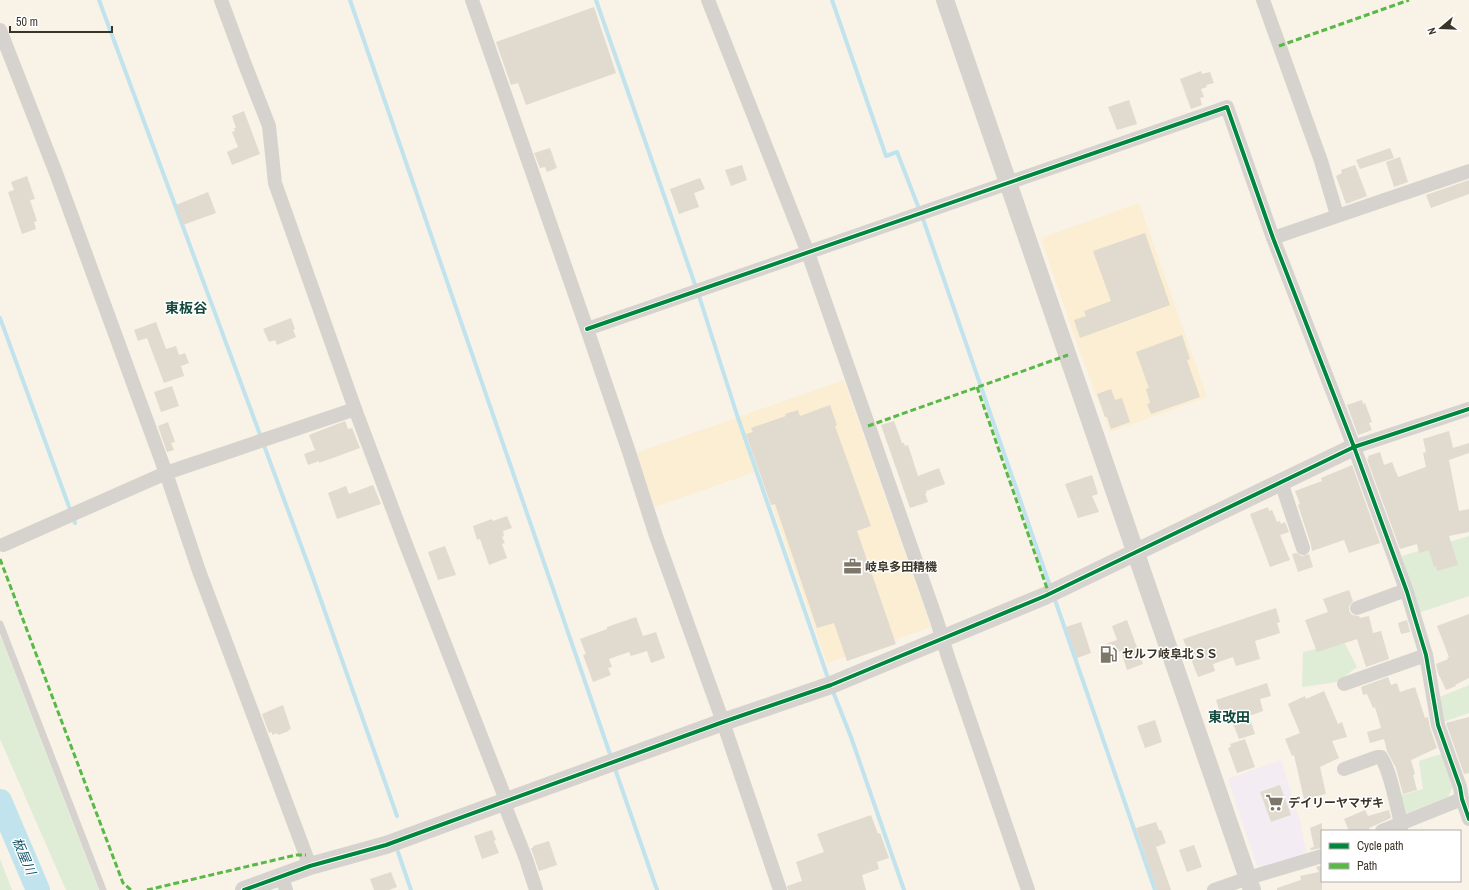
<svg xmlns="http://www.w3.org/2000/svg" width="1469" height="890" viewBox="0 0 1469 890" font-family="'Archivo Narrow','Noto Sans JP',sans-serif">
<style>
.commercial{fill:#f3ecf3}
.built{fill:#fbeed2}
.green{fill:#dfecd6}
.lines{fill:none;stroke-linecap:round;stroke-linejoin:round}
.stream{stroke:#c1e3ed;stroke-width:4}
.river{stroke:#c1e3ed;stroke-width:24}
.building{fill:#e1dace}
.service{stroke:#d6d3ce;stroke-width:7}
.minor{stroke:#d6d3ce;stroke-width:14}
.tertiary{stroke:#d6d3ce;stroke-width:18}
.quiet{stroke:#58b947;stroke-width:3;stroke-dasharray:6 3;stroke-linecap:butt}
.cycleway-casing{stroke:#fff;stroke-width:6}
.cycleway{stroke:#00873e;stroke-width:4}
.labels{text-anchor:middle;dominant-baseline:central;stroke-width:3;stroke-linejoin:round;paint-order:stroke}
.poi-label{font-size:12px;font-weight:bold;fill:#3b3527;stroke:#fff;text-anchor:start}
.water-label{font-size:13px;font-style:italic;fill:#13566a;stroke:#fff}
.quarter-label{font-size:14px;font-weight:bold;fill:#12493c;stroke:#fff}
</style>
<rect width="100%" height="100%" fill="#f8f2e7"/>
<polygon class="commercial" points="1281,760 1300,821 1307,856 1265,867 1257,866 1228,779"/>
<g class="built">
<polygon points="1139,203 1207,397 1110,432 1076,341 1041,238"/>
<polygon points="844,380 931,627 827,663 760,470 655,507 636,453"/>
</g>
<g class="green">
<polygon points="1469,536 1469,596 1418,613 1402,556"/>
<polygon points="0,635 99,890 66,890 0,739"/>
<polygon points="1344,642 1357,667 1337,682 1302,687 1303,652"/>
<polygon points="1469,685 1469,713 1443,722 1440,697"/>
<polygon points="1444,753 1454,785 1448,797 1404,814 1398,796 1423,789 1419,761"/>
<polygon points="0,859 12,890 0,890"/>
</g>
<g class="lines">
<g class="stream">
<polyline points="99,0 312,575 397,816"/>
<polyline points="350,0 611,757"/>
<polyline points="596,0 699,296 737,415 829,681"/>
<polyline points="832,0 886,156 897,152 923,219 1051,589"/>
<polyline points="0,318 75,523"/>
<polyline points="1054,597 1155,890"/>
<polyline points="832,689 851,737 904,890"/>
<polyline points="614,766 657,890"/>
<polyline points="398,852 411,890"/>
</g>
<polyline class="river" points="0,801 38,890"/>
</g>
<g class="building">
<polygon points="594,7 616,73 526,105 518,83 511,85 496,42"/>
<polygon points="1201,71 1202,74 1210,72 1214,83 1206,85 1207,87 1201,89 1204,97 1200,98 1202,105 1191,109 1180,79"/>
<polygon points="1129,100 1137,124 1117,130 1108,107"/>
<polygon points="244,111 260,154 232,165 227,152 238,147 232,132 235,131 234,128 236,128 232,116"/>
<polygon points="550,148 557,168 547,172 545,167 540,168 534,153"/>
<polygon points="1390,148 1394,158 1360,169 1356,160"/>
<polygon points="1400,157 1408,182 1394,187 1386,162"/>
<polygon points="742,165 747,180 731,186 725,170"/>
<polygon points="1355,165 1367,196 1346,204 1336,176 1342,173 1341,170"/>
<polygon points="27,176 35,199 30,200 37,221 34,222 36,229 22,234 8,192 14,190 11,182"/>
<polygon points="700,178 705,189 694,193 699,207 679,214 670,189"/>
<polygon points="1469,180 1469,194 1431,208 1426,195"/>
<polygon points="208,192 216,213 183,225 176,205"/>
<polygon points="1145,233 1170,305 1080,338 1074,320 1086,316 1084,311 1111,301 1093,251"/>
<polygon points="291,318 295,329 293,330 296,337 277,345 275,340 269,342 263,329"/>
<polygon points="156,322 166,349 176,346 179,355 185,353 189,363 181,366 184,376 164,383 147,338 138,341 134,330"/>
<polygon points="1182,335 1190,359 1187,360 1200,397 1151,414 1147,404 1150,403 1146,389 1149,388 1136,352"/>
<polygon points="172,386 179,406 161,412 154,392"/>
<polygon points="1111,389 1115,400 1122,398 1130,422 1111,429 1107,417 1105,417 1097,394"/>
<polygon points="1362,400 1363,404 1365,403 1372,422 1369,423 1372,430 1358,435 1347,405"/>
<polygon points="830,405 837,425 835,426 871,526 857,531 896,644 847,661 834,623 817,628 775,504 771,505 746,434 753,432 751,428 786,416 785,414 798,410 800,416"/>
<polygon points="345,421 348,429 352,428 360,448 319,463 319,461 308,465 304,454 315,450 309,435"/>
<polygon points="894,421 902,443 904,443 905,446 908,445 918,476 939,468 945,484 926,491 927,493 925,493 928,502 910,508 881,425"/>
<polygon points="168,422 175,442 171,443 174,450 167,452 158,426"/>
<polygon points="1449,431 1453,448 1469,443 1469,453 1449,460 1459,511 1469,509 1469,532 1449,536 1458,565 1437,571 1436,566 1434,567 1429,550 1419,553 1417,544 1400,549 1367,459 1369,458 1368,456 1380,452 1384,465 1392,462 1398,477 1426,467 1423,453 1426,452 1423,439"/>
<polygon points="1352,465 1380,543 1349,553 1344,540 1312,551 1311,545 1298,505 1300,504 1295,491 1322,481 1321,478"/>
<polygon points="1092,475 1098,494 1092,496 1099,512 1078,518 1065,484"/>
<polygon points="373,485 381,504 337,519 328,493 346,486 349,494"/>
<polygon points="1268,507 1269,511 1272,510 1277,522 1280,521 1281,524 1285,522 1289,532 1280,535 1290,560 1270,567 1250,514"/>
<polygon points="507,516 512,528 503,531 504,536 502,537 505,543 502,544 507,558 489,565 480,539 477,540 473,526 492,519 493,521"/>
<polygon points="445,546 456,575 438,580 428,552"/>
<polygon points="1296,553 1302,556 1309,554 1313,567 1298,572 1292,554"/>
<polygon points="1349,590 1353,601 1349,606 1349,611 1352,615 1359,616 1360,618 1369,616 1373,633 1381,631 1389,659 1366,667 1357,639 1317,652 1305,620 1328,612 1323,599"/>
<polygon points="1276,608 1280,622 1277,623 1280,633 1255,641 1260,659 1236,666 1233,657 1213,664 1215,671 1198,677 1183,639"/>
<polygon points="1469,614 1469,678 1455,685 1456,686 1446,690 1438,673 1436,664 1448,659 1447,657 1449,657 1437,626"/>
<polygon points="636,617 643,636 656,632 665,658 651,663 647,651 631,656 629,652 609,659 612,667 608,668 611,675 593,682 583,655 586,654 580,639 607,629 607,627"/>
<polygon points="1127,620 1143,664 1127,670 1121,651 1107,656 1103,645 1117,640 1112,626"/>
<polygon points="1407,620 1410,632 1401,634 1398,623"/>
<polygon points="1081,622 1091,653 1077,658 1066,627"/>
<polygon points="1388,677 1391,685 1397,683 1400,692 1415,687 1425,718 1428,717 1430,728 1437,748 1411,760 1415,774 1413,775 1417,790 1403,794 1396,768 1387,751 1384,739 1370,743 1367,732 1381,728 1375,707 1373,708 1367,694 1363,695 1361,687"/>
<polygon points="1267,683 1271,696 1260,699 1263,711 1249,716 1255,734 1239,739 1232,721 1223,722 1216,700"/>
<polygon points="1324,691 1338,724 1342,722 1347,737 1332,741 1339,758 1320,767 1326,794 1304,799 1294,755 1292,756 1285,739 1300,733 1288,704 1305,696 1306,699"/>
<polygon points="283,705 291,729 288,730 289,731 278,735 277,733 272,735 272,732 269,733 262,714"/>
<polygon points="1469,717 1469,773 1464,774 1446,723"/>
<polygon points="1155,720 1162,742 1145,748 1137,726"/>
<polygon points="1245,739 1255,767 1237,773 1228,748 1231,747 1230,744"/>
<polygon points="1280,785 1291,815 1271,822 1260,792"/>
<polygon points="1365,810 1368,816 1389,810 1391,818 1369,828 1370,831 1349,831 1344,819"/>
<polygon points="871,815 878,834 880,833 889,858 877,862 879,869 862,875 866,890 788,890 787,886 802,881 796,862 824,852 817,834"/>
<polygon points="1156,822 1159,830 1161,830 1166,843 1156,847 1171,890 1157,890 1136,828"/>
<polygon points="1322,823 1322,848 1311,850 1310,848 1314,847 1310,828"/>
<polygon points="492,830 496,840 494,841 499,853 482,859 474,836"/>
<polygon points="549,841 557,865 539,871 531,848 533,848 533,846"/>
<polygon points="1194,845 1202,867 1187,872 1179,850"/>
<polygon points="1322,865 1322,890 1277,890 1277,888 1301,880 1300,876 1319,872 1316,867"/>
<polygon points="391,872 397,887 389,890 374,890 370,879"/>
</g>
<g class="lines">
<polyline class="service" points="0,624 103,890"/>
<g class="minor">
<polyline points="221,0 244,62 269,126 275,183 355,409 405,542 506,800"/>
<polyline points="472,0 587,329 629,452 656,536 723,722 780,890"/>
<polyline points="708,0 808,253 937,621 948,657 1028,890"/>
<polyline points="1263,0 1321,161 1337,215"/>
<polyline points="0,30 56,173 166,473 199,571 310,866"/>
<polyline points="1273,238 1469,171"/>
<polyline points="587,329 1227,107 1273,238 1354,447 1407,592 1426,655 1438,725 1460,787 1462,799 1469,819"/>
<polyline points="1354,447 1469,409"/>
<polyline points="1281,482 1303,548"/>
<polyline points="3,545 166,473 355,409"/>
<polyline points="1357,608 1406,590"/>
<polyline points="1344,684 1426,655"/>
<path d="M 1344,769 L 1377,757 L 1381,757 C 1391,772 1396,805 1401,823 L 1401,831"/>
<polyline points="503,801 526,859 536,890"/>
<polyline points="1382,831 1462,799"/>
<polyline points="282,877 286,890"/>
<polyline points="1214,890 1248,878 1322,856"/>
</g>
<g class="tertiary">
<polyline points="945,0 1252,890"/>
<polyline points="244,890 310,866 386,845 723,722 831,685 1045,596 1354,447"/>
</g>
<g class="quiet">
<polyline points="1279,46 1409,0"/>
<polyline points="977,387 1049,594"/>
<polyline points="868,426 1068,355"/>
<polyline points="0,559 123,883 131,890"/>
<polyline points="147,890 296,855 306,855"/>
</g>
<defs>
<g id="cycleway">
<polyline points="587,329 1227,107 1273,238 1354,447 1407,592 1426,655 1438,725 1460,787 1462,799 1469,819"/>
<polyline points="244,890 310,866 386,845 723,722 831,685 1045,596 1354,447 1469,409"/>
</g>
</defs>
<use href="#cycleway" class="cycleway-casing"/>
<use href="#cycleway" class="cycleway"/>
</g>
<defs>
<symbol id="office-bare" viewBox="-9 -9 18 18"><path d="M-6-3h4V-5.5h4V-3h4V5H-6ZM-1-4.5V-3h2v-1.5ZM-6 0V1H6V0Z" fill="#7d776a" stroke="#fff" stroke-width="2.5" paint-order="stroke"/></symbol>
<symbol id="fuel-bare" viewBox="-9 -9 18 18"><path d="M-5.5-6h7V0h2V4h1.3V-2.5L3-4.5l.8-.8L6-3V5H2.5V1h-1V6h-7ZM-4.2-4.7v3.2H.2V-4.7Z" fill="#7d776a" stroke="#fff" stroke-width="2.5" paint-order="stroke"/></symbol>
<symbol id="supermarket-bare" viewBox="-9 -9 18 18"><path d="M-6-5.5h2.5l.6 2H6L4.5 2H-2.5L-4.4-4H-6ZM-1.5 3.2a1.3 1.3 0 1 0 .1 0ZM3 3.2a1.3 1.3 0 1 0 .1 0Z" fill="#7d776a" stroke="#fff" stroke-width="2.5" paint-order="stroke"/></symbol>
</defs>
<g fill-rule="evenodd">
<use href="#office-bare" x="840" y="554" width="25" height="25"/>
<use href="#fuel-bare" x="1096" y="642" width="25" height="25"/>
<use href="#supermarket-bare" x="1262" y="790" width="25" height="25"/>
</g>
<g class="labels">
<g class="poi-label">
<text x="865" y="567">岐阜多田精機</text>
<text x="1122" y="654">セルフ岐阜北ＳＳ</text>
<text x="1288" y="803">デイリーヤマザキ</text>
</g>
<g class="water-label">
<text transform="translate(24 856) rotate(67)">板屋川</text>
</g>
<g class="quarter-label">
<text x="186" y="308">東板谷</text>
<text x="1229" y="717">東改田</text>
</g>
</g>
<rect x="1321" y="830" width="140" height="52" fill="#ffffff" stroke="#b1aea9"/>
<rect x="1329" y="843" width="20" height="6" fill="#00873e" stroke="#b1aea9"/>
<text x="1357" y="850" font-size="12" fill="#3b3527">Cycle path</text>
<rect x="1329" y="863" width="20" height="6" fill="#58b947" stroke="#b1aea9"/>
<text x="1357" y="870" font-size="12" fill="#3b3527">Path</text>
<g transform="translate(1441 28) rotate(251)" stroke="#ffffff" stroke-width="3" paint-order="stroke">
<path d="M0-3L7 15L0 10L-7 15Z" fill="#3b3527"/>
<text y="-6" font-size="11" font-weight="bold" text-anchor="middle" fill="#3b3527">N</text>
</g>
<path d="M10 26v6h102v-6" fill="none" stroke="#3b3527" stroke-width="2"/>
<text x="16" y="26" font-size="12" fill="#3b3527" stroke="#ffffff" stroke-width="3" paint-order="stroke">50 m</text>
</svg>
